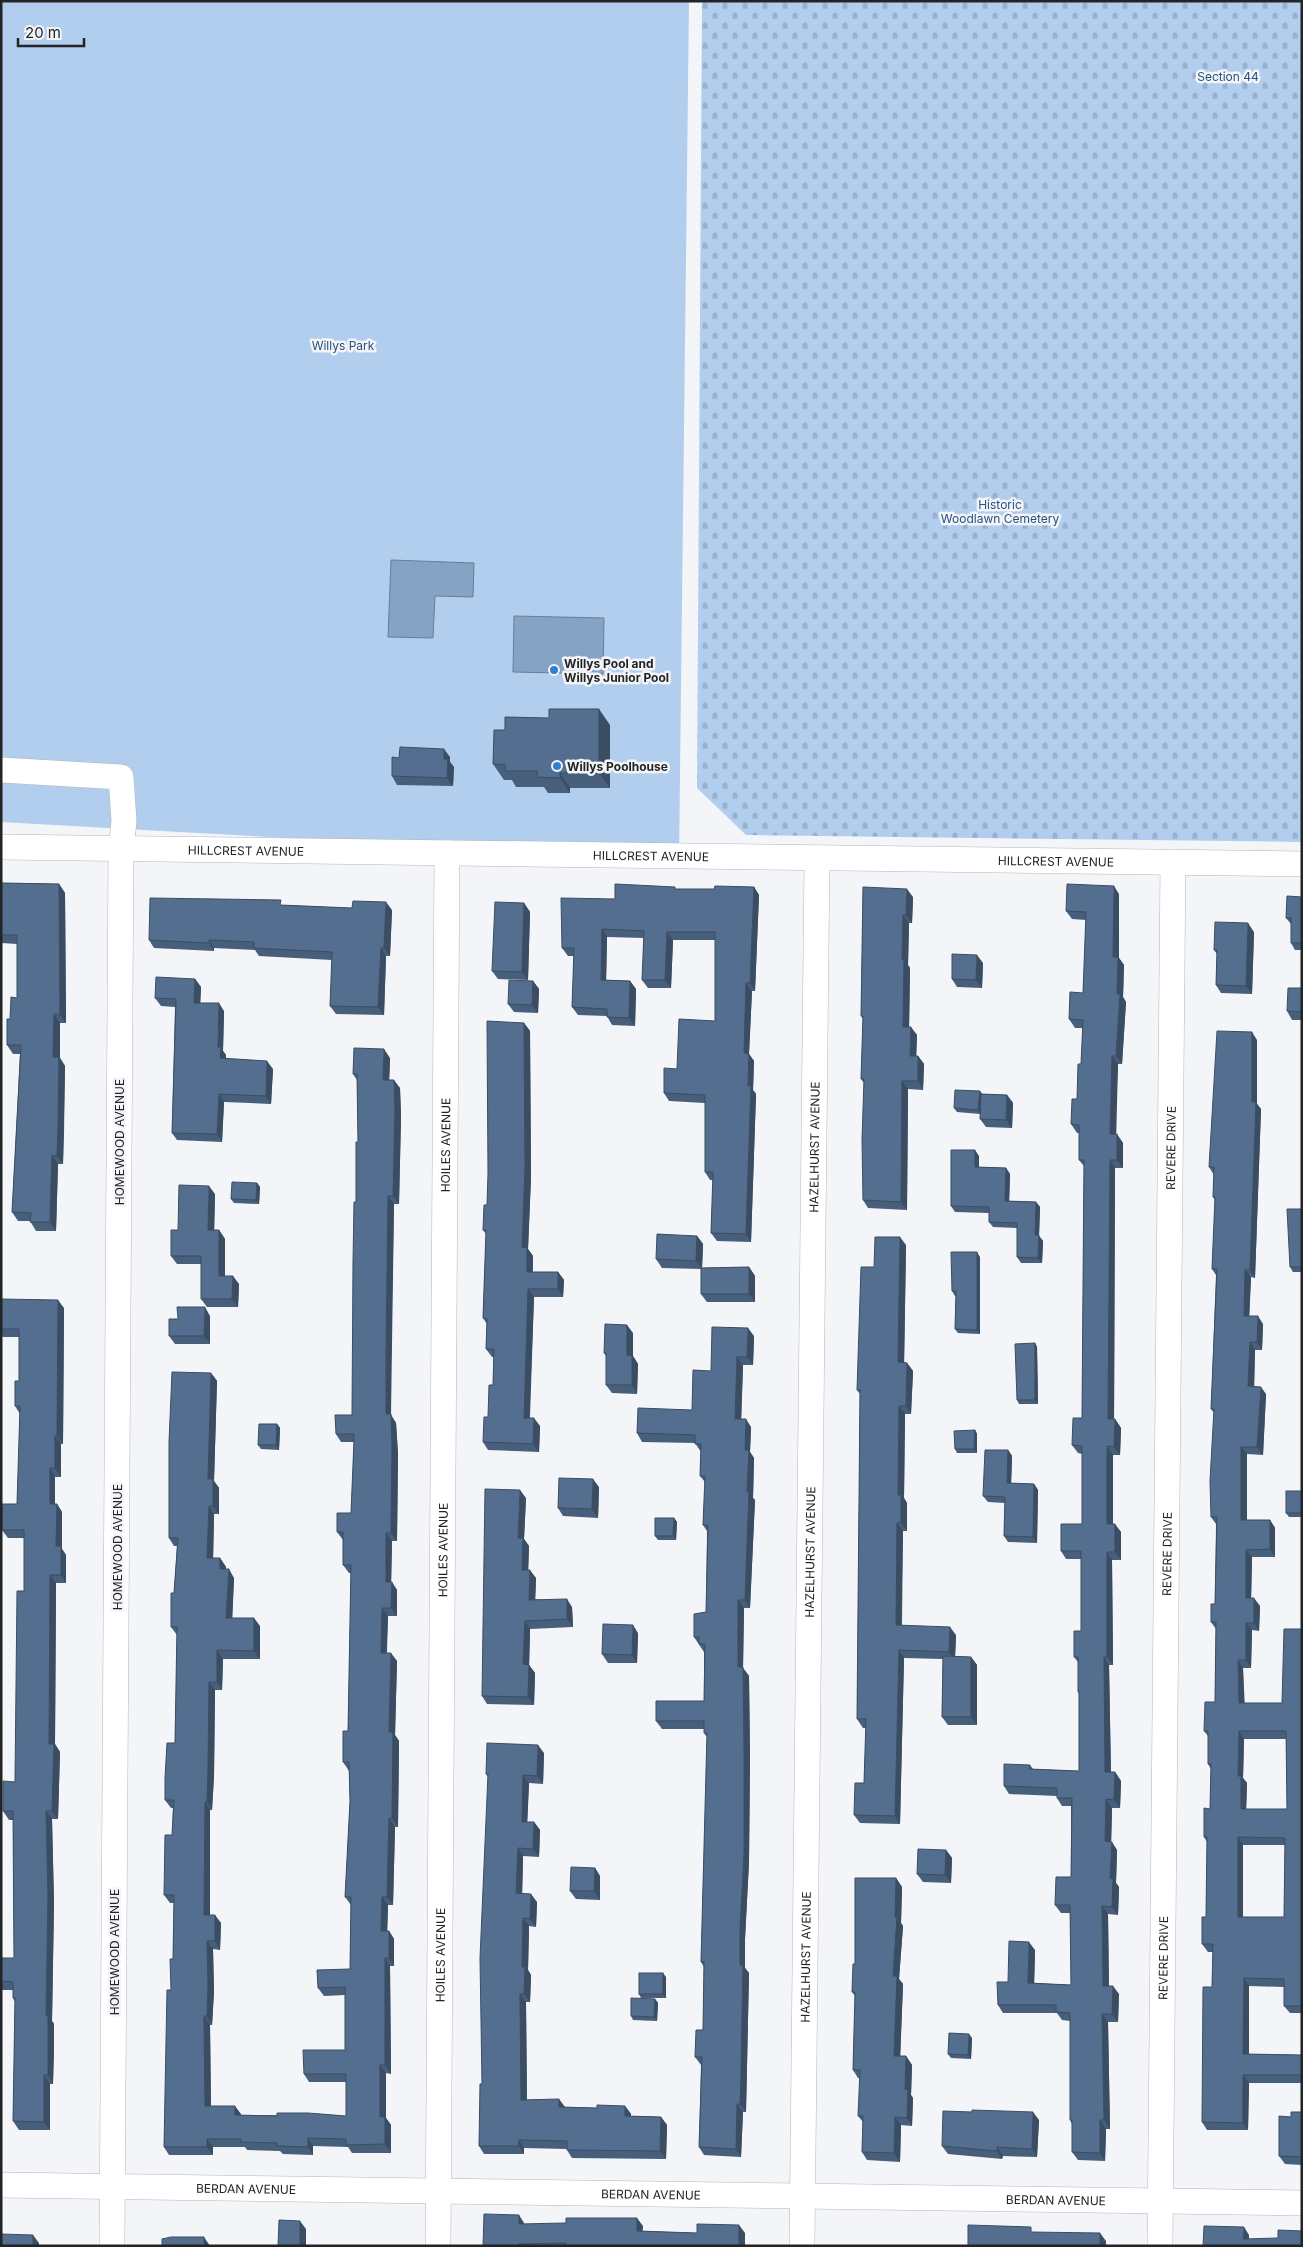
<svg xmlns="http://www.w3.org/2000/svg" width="1303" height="2247" viewBox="0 0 1303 2247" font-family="Inter,sans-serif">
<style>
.cemetery{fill:url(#cemetery-stones)}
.park{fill:#b2ceee}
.water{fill:#85a3c5;stroke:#687d95}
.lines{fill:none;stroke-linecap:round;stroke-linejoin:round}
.minor-casing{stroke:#b3b6b9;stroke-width:26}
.minor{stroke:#fff;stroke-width:25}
.wall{fill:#475f7a;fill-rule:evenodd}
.shaded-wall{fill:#3a4d63}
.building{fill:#536e8e;stroke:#3a4d63;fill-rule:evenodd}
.poi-dot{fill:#3380d0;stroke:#f3f5f9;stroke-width:2}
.labels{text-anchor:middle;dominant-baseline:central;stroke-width:5;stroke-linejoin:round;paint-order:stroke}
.park-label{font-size:12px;fill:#27517f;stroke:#f3f5f9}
.poi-label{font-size:12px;font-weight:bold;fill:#232425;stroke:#f3f5f9;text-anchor:start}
.street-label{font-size:12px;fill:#232425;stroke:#f3f5f9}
</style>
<defs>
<pattern id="cemetery-stones" width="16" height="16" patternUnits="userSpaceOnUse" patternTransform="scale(1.25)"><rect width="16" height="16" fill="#b2ceee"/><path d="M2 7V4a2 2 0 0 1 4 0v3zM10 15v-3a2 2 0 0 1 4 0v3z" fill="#99b1cc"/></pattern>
</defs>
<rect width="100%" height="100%" fill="#f3f5f9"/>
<polygon class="cemetery" points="702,1 1302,1 1302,842 746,835 697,788"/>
<polygon class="park" points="1,1 689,1 679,860 1,822"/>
<g class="water">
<polygon points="391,560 474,563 473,597 435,596 433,638 388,637"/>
<polygon points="514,616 604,618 603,674 513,672"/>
</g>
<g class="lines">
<defs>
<g id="minor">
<polyline points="1,770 121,777 124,821 121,849 112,2246"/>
<path id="s1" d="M 1,847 L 1302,864"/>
<path id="s2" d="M 1,2185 L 1302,2203"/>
<path id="s3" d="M 438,2246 L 447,853"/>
<path id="s4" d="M 802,2246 L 817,858"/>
<path id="s5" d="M 1160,2246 L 1173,862"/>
</g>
</defs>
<use href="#minor" class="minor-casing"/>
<use href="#minor" class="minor"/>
</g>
<g class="wall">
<polygon points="610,725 610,788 570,788 570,793 548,793 544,787 516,787 512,780 504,780 493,764 505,730"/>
<polygon points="450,757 450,762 454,767 453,786 397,785 392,776"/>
<polygon points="1,883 59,884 65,893 66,1023 60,1023 60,1058 65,1066 64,1135 63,1164 58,1164 56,1231 36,1231 30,1221 18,1221 12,1212 20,1054 13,1054 7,1045 10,1019 17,998 17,944 1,943"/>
<polygon points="754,887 759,895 755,991 752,991 749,1054 754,1061 753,1090 756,1094 751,1242 717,1241 711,1233 713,1180 710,1180 705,1172 705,1103 669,1101 664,1093 677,1069 715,1021 715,940 673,940 671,988 648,988 642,980 644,938 607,937 606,980 630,981 636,989 635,1026 612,1025 607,1016 578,1015 572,1007 574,956 568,956 562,948 615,899 677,889 714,889"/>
<polygon points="863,887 913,897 912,923 909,923 908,965 910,968 909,1027 917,1035 916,1056 918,1056 924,1064 923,1090 908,1089 907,1210 868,1208 863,1200 864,1083 861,1079 863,1019 861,1016"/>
<polygon points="1119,894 1119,958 1124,965 1123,997 1126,1002 1122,1064 1118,1064 1116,1108 1116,1134 1123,1143 1123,1168 1115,1168 1114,1419 1115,1419 1121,1428 1120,1455 1113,1455 1113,1524 1121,1532 1121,1560 1112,1560 1113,1665 1109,1665 1111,1772 1115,1772 1121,1781 1120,1808 1112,1808 1111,1842 1117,1850 1116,1883 1119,1887 1118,1915 1108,1914 1109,1986 1119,1994 1118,2022 1108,2022 1110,2129 1106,2129 1105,2161 1078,2160 1072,2152 1072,2124 1070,2120 1070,2021 1062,2020 1057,2013 1003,2013 998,2005 1008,1982 1035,1950 1034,1983 1071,1985 1070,1913 1061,1913 1055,1905 1071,1877 1071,1806 1062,1806 1057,1798 1057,1796 1009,1794 1004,1786 1030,1765 1033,1769 1079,1771 1079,1694 1078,1692 1078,1662 1074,1657 1081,1631 1081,1559 1066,1559 1061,1551 1082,1524 1082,1454 1078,1453 1072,1445 1082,1418 1084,1166 1079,1160 1079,1133 1077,1133 1071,1124 1077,1099 1081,1064 1083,1028 1075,1028 1069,1019 1083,993 1086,920 1072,919 1066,911"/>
<polygon points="1302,897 1302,950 1295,950 1291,943 1291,924 1286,918"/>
<polygon points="524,903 530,912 528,980 498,979 492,971"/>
<polygon points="284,905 392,910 390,956 386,956 384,1015 336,1014 330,1006 332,960 259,956 255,950 214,948 214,951 154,948 149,940"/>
<polygon points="1254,932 1252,994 1221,993 1216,985 1217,954 1214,950"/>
<polygon points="983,963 982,988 957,987 952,979"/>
<polygon points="195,979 201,987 200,1003 224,1011 223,1051 226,1055 226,1058 273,1069 271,1104 224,1102 222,1142 177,1140 172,1133 175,1007 161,1006 155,998"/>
<polygon points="533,981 539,989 538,1013 514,1012 508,1004"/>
<polygon points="1302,988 1302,1020 1292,1020 1287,1011"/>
<polygon points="524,1023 530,1031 531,1177 528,1249 533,1256 533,1272 558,1272 564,1280 563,1297 534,1297 530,1418 540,1426 539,1452 488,1450 483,1442 488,1417 493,1385 494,1357 492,1357 486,1349 487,1324 483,1318 486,1234 483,1230 487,1205"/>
<path d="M 1257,1040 L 1257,1104 L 1261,1109 L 1255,1278 L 1251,1277 L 1249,1316 L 1263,1324 L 1262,1350 L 1255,1350 L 1254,1386 L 1266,1394 L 1263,1455 L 1247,1454 L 1247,1520 L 1270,1520 L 1275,1528 L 1275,1557 L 1252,1557 L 1251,1598 L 1260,1606 L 1259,1631 L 1252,1630 L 1251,1668 L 1243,1668 L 1244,1703 L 1282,1703 L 1302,1629 L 1302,2013 L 1290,2013 L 1284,2006 L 1284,1987 L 1249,1986 L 1249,2054 L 1302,2055 L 1302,2083 L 1249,2083 L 1248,2130 L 1207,2130 L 1202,2122 L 1212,1987 L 1213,1952 L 1208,1952 L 1202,1944 L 1206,1917 L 1207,1842 L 1204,1837 L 1210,1809 L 1211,1769 L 1208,1764 L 1208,1736 L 1204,1731 L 1215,1702 L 1216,1629 L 1211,1622 L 1215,1604 L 1216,1524 L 1211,1517 L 1214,1413 L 1211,1409 L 1216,1275 L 1212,1269 L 1215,1200 L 1213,1197 L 1214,1175 L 1209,1167 ZM 1244,1739 L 1286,1739 L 1287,1809 L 1246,1809 L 1247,1783 L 1243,1778 ZM 1243,1845 L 1285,1845 L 1284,1917 L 1243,1917 Z"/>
<polygon points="390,1058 389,1080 400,1088 401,1117 399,1204 394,1204 391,1359 391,1415 396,1423 398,1454 397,1541 392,1541 391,1582 397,1590 397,1616 388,1616 387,1653 397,1661 395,1735 399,1741 398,1827 395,1827 393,1905 388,1905 387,1931 389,1931 394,1939 394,1966 390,1966 391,2074 386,2073 386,2118 391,2125 391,2153 352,2153 348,2147 313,2146 313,2155 283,2154 280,2151 247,2150 245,2147 213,2147 213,2155 169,2155 164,2147 173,1959 174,1903 170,1903 164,1895 172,1835 173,1808 171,1808 165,1800 175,1743 177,1635 171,1627 174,1593 177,1546 174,1546 169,1538 211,1373 217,1381 214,1481 219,1488 219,1514 214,1514 213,1558 220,1558 226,1567 226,1569 234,1578 232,1618 260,1626 260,1659 223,1659 222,1690 215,1690 214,1776 212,1810 210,1810 210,1915 221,1923 220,1950 213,1949 214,1992 212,2025 210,2025 211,2106 241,2115 346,2116 346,2082 309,2082 304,2074 345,2050 345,1995 324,1996 318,1988 350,1969 351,1905 345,1897 350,1801 349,1771 343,1762 348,1731 351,1573 349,1573 343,1565 343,1540 337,1532 351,1513 354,1442 341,1442 336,1434 352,1415 358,1142 357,1080 353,1074"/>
<polygon points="982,1094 1007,1095 1013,1103 1012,1128 986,1127 980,1119 980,1114 957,1112 954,1108"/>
<polygon points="979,1156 979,1167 1006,1168 1010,1174 1009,1201 1036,1202 1040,1207 1039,1236 1043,1241 1042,1263 1021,1263 1017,1257 1017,1228 993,1227 989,1222 989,1213 955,1212 951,1206"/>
<polygon points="257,1183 260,1187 259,1204 234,1203 231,1199"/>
<polygon points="215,1194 214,1230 219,1230 225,1239 225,1276 239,1284 238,1307 207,1307 201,1299 201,1264 177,1264 171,1256 178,1230"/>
<polygon points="1302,1209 1302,1272 1293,1272 1290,1267"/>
<polygon points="697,1236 703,1244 702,1268 749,1267 755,1276 755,1302 707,1302 701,1294 701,1269 662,1268 656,1259"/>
<polygon points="906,1245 904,1362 907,1363 913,1371 911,1414 905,1414 904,1498 907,1503 907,1531 903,1531 902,1625 956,1635 955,1656 971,1657 977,1665 977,1725 948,1725 942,1717 943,1659 904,1658 900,1824 860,1823 854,1815 864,1783 866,1728 863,1728 857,1719 860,1394 857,1390 874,1267"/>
<polygon points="980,1257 980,1334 958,1333 955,1329 956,1296 955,1296 952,1291"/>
<polygon points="1,1299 64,1308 63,1444 61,1444 61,1477 55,1477 55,1504 57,1504 62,1512 62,1549 66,1555 66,1583 56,1583 55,1744 60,1752 58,1819 52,1819 54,1903 52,2021 54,2024 54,2056 53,2084 50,2084 50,2130 19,2130 13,2121 15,2002 13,1998 13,1990 1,1990 1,1958 14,1958 13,1820 9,1820 3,1811 15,1782 24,1591 24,1538 8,1538 2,1530 17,1504 20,1414 15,1406 19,1381 19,1337 3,1337 1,1335"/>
<polygon points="210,1316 210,1344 175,1344 169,1336 178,1319"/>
<polygon points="633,1333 633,1356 638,1364 637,1394 612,1393 606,1385 606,1356 604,1353"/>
<polygon points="754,1336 753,1365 743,1365 741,1419 751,1427 750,1452 754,1458 753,1498 755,1500 750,1608 744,1608 743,1668 749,1676 750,1758 749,1862 745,1939 745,1968 749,1973 746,2112 743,2112 741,2157 704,2155 699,2147 701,2065 695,2057 703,2030 704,1967 701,1962 707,1737 704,1733 704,1729 662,1729 656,1721 704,1701 704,1652 694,1637 706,1612 707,1531 703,1525 705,1482 700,1476 701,1452 695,1443 642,1442 637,1433 692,1410 711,1371"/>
<polygon points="1035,1343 1037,1347 1038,1404 1019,1404 1017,1400"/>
<polygon points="277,1424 280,1428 279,1450 261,1449 258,1445"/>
<polygon points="975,1430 977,1434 977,1453 957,1453 955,1449"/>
<polygon points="1008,1450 1012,1456 1011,1483 1034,1484 1038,1490 1037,1543 1008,1542 1004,1536 1005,1503 988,1502 983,1496"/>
<polygon points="599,1487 598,1518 563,1516 558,1508"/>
<polygon points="1302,1491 1302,1517 1289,1517 1286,1513"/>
<polygon points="526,1498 524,1539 529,1546 528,1570 536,1578 535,1599 572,1607 573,1627 530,1629 529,1665 535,1673 534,1705 487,1704 482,1696"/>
<polygon points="674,1518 677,1522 676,1540 658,1540 655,1536"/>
<polygon points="638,1633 637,1663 608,1663 602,1654"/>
<polygon points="544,1753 543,1784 529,1783 527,1822 534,1822 540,1830 539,1857 523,1856 522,1894 537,1902 536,1927 529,1926 528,1970 531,1975 530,2002 526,2002 527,2100 565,2107 597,2108 625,2106 631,2114 631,2116 661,2117 667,2125 666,2159 572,2158 567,2150 567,2149 524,2148 524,2154 484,2154 479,2146 482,2084 488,1777 486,1774"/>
<polygon points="946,1850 952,1858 951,1883 923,1882 917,1874"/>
<polygon points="595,1868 600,1876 600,1900 576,1899 570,1891"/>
<polygon points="896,1878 902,1887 901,1923 903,1926 899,1979 903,1984 900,2056 906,2056 912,2065 911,2095 913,2098 912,2126 901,2125 900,2162 867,2160 862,2152 863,2122 858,2116 860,2078 858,2078 853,2070 855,1996 852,1992 855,1964"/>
<polygon points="666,1977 666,1998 641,1998 639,1994"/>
<polygon points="655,1999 658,2003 657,2021 633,2020 631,2016"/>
<polygon points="972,2038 971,2059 951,2058 948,2054"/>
<polygon points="1302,2112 1302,2165 1285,2164 1279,2156 1291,2117"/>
<polygon points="1039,2120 1037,2157 1003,2156 1002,2159 948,2154 942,2146"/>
<polygon points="524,2223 524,2224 643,2226 642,2231 697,2233 745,2233 745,2246 483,2246"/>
</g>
<g class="shaded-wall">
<polygon points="599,709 610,725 610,788 599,773"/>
<polygon points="444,749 450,757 450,762 454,767 453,786 447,778 444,759"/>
<polygon points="560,773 570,788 570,793 560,778"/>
<polygon points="59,884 65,893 66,1023 60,1015"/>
<polygon points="1114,886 1119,894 1119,958 1124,965 1123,997 1126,1002 1122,1064 1116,1056 1117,994 1113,957"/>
<polygon points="754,887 759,895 755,991 750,983"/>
<polygon points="907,889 913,897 912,923 906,915"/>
<polygon points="386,902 392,910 390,956 384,948"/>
<polygon points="524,903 530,912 528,980 522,972"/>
<polygon points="903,915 909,923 908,965 910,968 909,1035 903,1027 902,960"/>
<polygon points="1248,923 1254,932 1252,994 1246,986"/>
<polygon points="602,929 607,937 606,988 601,980"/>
<polygon points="667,932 673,940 671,988 665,980"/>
<polygon points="209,940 214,948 214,951 209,943"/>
<polygon points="381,948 386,956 384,1015 378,1007"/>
<polygon points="977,955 983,963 982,988 976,980"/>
<polygon points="195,979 201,987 200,1011 194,1003"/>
<polygon points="533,981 539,989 538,1013 532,1005"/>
<polygon points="630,981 636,989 635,1026 629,1018"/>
<polygon points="746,983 752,991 749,1054 754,1061 753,1090 756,1094 751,1242 746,1234 748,1086 744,1053"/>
<polygon points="219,1003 224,1011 223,1051 226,1055 226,1066 220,1058 218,1047"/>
<polygon points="54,1014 60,1023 60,1058 65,1066 63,1164 57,1156 53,1057"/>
<polygon points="524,1023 530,1031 531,1177 528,1249 533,1256 532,1280 527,1272 522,1247"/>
<polygon points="911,1027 917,1035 916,1064 910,1056"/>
<polygon points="1252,1032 1257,1040 1257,1104 1261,1109 1255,1278 1250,1270"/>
<polygon points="384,1049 390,1058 389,1088 383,1080"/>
<polygon points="918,1056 924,1064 923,1090 918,1081"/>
<polygon points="1112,1056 1118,1064 1116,1143 1110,1134"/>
<polygon points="267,1061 273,1069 271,1104 266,1096"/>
<polygon points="394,1080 400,1088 401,1117 399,1204 393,1196"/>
<polygon points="902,1081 908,1089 907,1210 901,1202"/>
<polygon points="980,1091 983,1095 981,1114 978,1110"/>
<polygon points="219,1094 224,1102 222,1142 217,1134"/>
<polygon points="1007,1095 1013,1103 1012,1128 1006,1120"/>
<polygon points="1117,1134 1123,1143 1123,1168 1117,1160"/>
<polygon points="975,1150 979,1156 979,1173 975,1167"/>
<polygon points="52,1155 58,1164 56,1231 50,1222"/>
<polygon points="1110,1160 1115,1168 1114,1427 1108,1419"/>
<polygon points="1006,1168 1010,1174 1009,1206 1005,1201"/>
<polygon points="257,1183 260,1187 259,1204 256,1200"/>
<polygon points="209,1186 215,1194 214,1239 208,1230"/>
<polygon points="388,1196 394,1204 391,1415 396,1423 398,1454 397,1541 391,1533 386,1414"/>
<polygon points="1036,1202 1040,1207 1039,1236 1043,1241 1042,1263 1038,1258 1035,1235"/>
<polygon points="219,1230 225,1239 225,1284 219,1276"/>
<polygon points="697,1236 703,1244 702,1269 696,1261"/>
<polygon points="900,1237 906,1245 904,1371 898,1362"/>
<polygon points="977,1252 980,1257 980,1334 977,1330"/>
<polygon points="749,1267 755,1276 755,1302 749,1294"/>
<polygon points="1245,1270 1251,1277 1249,1324 1244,1316"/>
<polygon points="558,1272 564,1280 563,1297 558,1289"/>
<polygon points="233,1276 239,1284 238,1307 232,1299"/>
<polygon points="528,1289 534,1297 529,1426 524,1418"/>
<polygon points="58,1300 64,1308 63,1444 57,1436"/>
<polygon points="205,1307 210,1316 210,1344 204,1336"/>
<polygon points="1258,1316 1263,1324 1262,1350 1257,1342"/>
<polygon points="627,1325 633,1333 633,1356 638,1364 637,1394 632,1385 627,1355"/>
<polygon points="748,1328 754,1336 753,1365 747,1357"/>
<polygon points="1250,1342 1255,1350 1254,1394 1248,1386"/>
<polygon points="1035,1343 1037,1347 1038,1404 1035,1400"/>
<polygon points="737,1357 743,1365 741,1427 735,1419"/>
<polygon points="907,1363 913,1371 911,1414 906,1406"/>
<polygon points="211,1373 217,1381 214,1481 219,1488 219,1514 213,1506 208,1479"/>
<polygon points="1261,1387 1266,1394 1263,1455 1257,1447"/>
<polygon points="899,1406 905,1414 904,1498 907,1503 907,1531 901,1523 898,1495"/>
<polygon points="534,1418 540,1426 539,1452 533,1444"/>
<polygon points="746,1419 751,1427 750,1452 754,1458 753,1498 755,1500 750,1608 745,1600 747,1492 745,1450"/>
<polygon points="1115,1419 1121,1428 1120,1455 1114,1447"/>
<polygon points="277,1424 280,1428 279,1450 276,1445"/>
<polygon points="975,1430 977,1434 977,1453 974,1449"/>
<polygon points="55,1436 61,1444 61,1477 55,1468"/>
<polygon points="1107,1446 1113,1455 1113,1532 1107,1524"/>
<polygon points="1241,1447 1247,1454 1247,1528 1241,1520"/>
<polygon points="1008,1450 1012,1456 1011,1489 1007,1483"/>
<polygon points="50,1468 55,1477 55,1512 50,1504"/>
<polygon points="593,1479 599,1487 598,1518 592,1509"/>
<polygon points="1034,1484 1038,1490 1037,1543 1033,1537"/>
<polygon points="520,1490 526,1498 524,1539 529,1546 528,1578 522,1570 518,1538"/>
<polygon points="57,1504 62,1512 62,1549 66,1555 66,1583 61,1575 56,1546"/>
<polygon points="209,1506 214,1514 213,1566 207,1558"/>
<polygon points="674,1518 677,1522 676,1540 673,1536"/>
<polygon points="1270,1520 1275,1528 1275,1557 1270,1549"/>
<polygon points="897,1523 903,1531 901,1633 896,1625"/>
<polygon points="1115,1524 1121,1532 1121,1560 1115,1552"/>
<polygon points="386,1533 392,1541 391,1590 386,1582"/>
<polygon points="1246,1550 1252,1557 1251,1605 1246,1598"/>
<polygon points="1107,1552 1112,1560 1113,1665 1107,1657"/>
<polygon points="220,1558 226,1567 226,1577 220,1569"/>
<polygon points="229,1569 234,1578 232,1626 226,1618"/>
<polygon points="530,1570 536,1578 535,1608 529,1600"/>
<polygon points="50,1575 56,1583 55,1744 60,1752 58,1819 52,1811 49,1744"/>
<polygon points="392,1582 397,1590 397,1616 391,1608"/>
<polygon points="1254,1598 1260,1606 1259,1631 1254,1623"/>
<polygon points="567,1599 572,1607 573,1627 567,1619"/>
<polygon points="738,1600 744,1608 743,1668 749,1676 750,1758 749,1862 745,1939 745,1968 749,1973 746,2112 740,2104 738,1667"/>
<polygon points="382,1608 388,1616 386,1661 381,1653"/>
<polygon points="254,1618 260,1626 260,1659 254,1651"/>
<polygon points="525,1621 530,1629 529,1672 523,1664"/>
<polygon points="1246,1623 1252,1630 1251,1668 1246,1660"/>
<polygon points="633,1625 638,1633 637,1663 632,1655"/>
<polygon points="950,1627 956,1635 955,1660 949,1652"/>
<polygon points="217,1650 223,1659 222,1690 217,1682"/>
<polygon points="899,1650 904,1658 900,1824 895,1816"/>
<polygon points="391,1653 397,1661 395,1735 399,1741 398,1827 392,1818 389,1732"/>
<polygon points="971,1657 977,1665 977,1725 971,1717"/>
<polygon points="1104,1657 1109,1665 1111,1780 1105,1772"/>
<polygon points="1238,1660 1243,1668 1245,1710 1239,1703"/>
<polygon points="529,1665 535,1673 534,1705 528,1697"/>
<polygon points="209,1682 215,1690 214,1776 212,1810 207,1802"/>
<polygon points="1239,1731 1244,1739 1243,1778 1247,1783 1246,1816 1241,1809 1238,1776"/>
<polygon points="538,1745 544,1753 543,1784 537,1776"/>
<polygon points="1115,1772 1121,1781 1120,1808 1114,1800"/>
<polygon points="523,1775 529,1783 527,1830 522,1822"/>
<polygon points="1106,1799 1112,1808 1111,1850 1105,1841"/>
<polygon points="205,1802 210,1810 210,1923 204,1915"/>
<polygon points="46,1811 52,1819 54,1903 52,2021 54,2024 53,2084 48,2075 46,2016"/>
<polygon points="389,1818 395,1827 393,1905 387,1897"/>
<polygon points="534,1822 540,1830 539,1857 533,1849"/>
<polygon points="1238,1837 1243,1845 1243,1924 1238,1917"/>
<polygon points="1112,1842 1117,1850 1116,1883 1119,1887 1118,1915 1112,1907 1110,1878"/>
<polygon points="518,1848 523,1856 522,1901 516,1893"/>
<polygon points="946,1850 952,1858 951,1883 945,1875"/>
<polygon points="595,1868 600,1876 600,1900 594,1891"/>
<polygon points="896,1878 902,1887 901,1923 903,1926 899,1979 903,1984 900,2064 894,2056 893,1976"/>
<polygon points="531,1894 537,1902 536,1927 530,1919"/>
<polygon points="382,1897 388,1905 387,1939 381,1931"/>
<polygon points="1102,1906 1108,1914 1109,1994 1103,1986"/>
<polygon points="215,1915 221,1923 220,1950 215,1941"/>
<polygon points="523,1918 529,1926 528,1970 531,1975 530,2002 524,1994 522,1967"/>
<polygon points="389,1931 394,1939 394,1966 389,1958"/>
<polygon points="207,1941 213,1949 214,1992 212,2025 207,2016"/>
<polygon points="1029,1942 1035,1950 1034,1991 1028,1983"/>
<polygon points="385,1958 390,1966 391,2074 385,2065"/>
<polygon points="663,1973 666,1977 666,1998 663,1994"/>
<polygon points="1244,1978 1249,1986 1249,2061 1243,2054"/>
<polygon points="1113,1986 1119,1994 1118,2022 1112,2014"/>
<polygon points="520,1994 526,2002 527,2108 521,2100"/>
<polygon points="655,1999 658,2003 657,2021 654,2017"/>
<polygon points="1102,2014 1108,2022 1110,2129 1104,2120"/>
<polygon points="204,2016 210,2025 211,2114 205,2106"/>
<polygon points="969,2034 972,2038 971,2059 968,2055"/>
<polygon points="906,2056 912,2065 911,2095 913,2098 912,2126 907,2118 905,2089"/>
<polygon points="380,2065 386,2073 386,2118 391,2125 391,2153 385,2144 380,2117"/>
<polygon points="44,2075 50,2084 50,2130 44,2122"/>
<polygon points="1243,2075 1249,2083 1248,2130 1243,2123"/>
<polygon points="559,2099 565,2107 559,2107"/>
<polygon points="737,2104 743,2112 741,2157 736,2149"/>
<polygon points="235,2106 241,2114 241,2123 235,2115"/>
<polygon points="625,2106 631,2114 630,2124 625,2116"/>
<polygon points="1033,2112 1039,2120 1037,2157 1032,2149"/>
<polygon points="661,2117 667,2125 666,2159 660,2151"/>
<polygon points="895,2117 901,2125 900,2162 894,2153"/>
<polygon points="1100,2120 1106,2129 1105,2161 1100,2153"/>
<polygon points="308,2138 313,2146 313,2155 308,2147"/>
<polygon points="207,2139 213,2147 213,2155 207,2147"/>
<polygon points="519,2140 524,2148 524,2154 519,2146"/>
<polygon points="997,2147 1003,2156 1002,2159 997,2151"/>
<polygon points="519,2215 524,2223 524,2232 519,2224"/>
<polygon points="637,2218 643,2226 642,2239 637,2231"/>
<polygon points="300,2221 306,2229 306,2246 300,2246"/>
<polygon points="739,2225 745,2233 745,2246 739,2246"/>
<polygon points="1244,2227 1249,2235 1249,2246 1243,2239"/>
<polygon points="1100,2233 1106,2241 1106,2246 1100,2246"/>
<polygon points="33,2235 39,2243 39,2246 33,2246"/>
<polygon points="204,2237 210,2246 204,2246"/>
</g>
<g class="building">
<polygon points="549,709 599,709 599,773 560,773 560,778 537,777 537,771 506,771 505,765 493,764 494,730 505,730 505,717 549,718"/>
<polygon points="400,747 444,749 444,759 448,759 447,778 392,776 392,757 399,758"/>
<polygon points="1,883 59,884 60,1015 54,1014 53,1057 59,1057 58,1127 57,1156 52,1155 50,1222 30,1222 31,1213 12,1212 21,1045 7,1045 7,1019 10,1019 11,997 17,998 17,935 1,935"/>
<polygon points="615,884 675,887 675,889 714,889 715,886 754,887 750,983 746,983 744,1053 749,1054 748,1086 751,1086 746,1234 711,1233 713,1172 705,1172 705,1095 664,1093 664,1068 677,1069 679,1019 715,1021 715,932 667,932 665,980 642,980 644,931 602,929 601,980 630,981 629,1018 607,1017 607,1009 572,1007 574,948 562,948 561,898 615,899"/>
<polygon points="1067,884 1114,886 1113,957 1118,957 1117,994 1120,994 1116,1056 1112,1056 1111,1100 1110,1134 1117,1134 1117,1160 1110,1160 1108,1419 1115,1419 1114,1447 1107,1446 1107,1524 1115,1524 1115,1552 1107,1552 1107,1657 1104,1657 1105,1772 1115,1772 1114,1800 1106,1799 1105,1841 1112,1842 1110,1878 1113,1879 1112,1907 1102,1906 1103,1986 1113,1986 1112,2014 1102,2014 1104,2120 1100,2120 1100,2153 1072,2152 1072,2120 1070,2120 1070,2013 1056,2012 1056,2005 998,2005 997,1982 1008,1982 1009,1941 1029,1942 1028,1983 1071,1985 1070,1905 1055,1905 1056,1877 1071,1877 1072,1798 1057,1798 1057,1788 1004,1786 1004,1764 1030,1765 1029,1769 1079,1771 1079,1692 1078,1692 1078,1657 1074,1657 1074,1631 1081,1631 1081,1551 1061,1551 1061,1524 1082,1524 1082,1446 1072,1445 1073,1418 1082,1418 1084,1160 1079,1160 1079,1125 1071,1124 1072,1099 1077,1099 1078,1064 1081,1064 1083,1020 1069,1019 1070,992 1083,993 1086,912 1066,911"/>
<polygon points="863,887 907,889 906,915 903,915 902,960 904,960 903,1027 911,1027 910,1056 918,1056 918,1081 902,1081 901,1202 863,1200 862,1140 864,1079 861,1079 863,1016 861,1016"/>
<polygon points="1287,896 1302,897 1302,943 1291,943 1291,918 1286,918"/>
<polygon points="150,898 281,900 280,905 352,908 353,901 386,902 384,948 381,948 378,1007 330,1006 332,952 254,948 254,942 209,940 209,943 149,940"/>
<polygon points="495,902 524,903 522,972 492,971"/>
<polygon points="1215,922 1248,923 1246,986 1216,985 1217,950 1214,950"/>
<polygon points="952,954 977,955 976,980 952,979"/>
<polygon points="156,977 195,979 194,1003 219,1003 218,1047 221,1047 220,1058 267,1061 266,1096 219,1094 217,1134 172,1133 176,999 155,998"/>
<polygon points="509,980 533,981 532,1005 508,1004"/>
<polygon points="1288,988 1302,988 1302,1012 1287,1011"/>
<polygon points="487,1021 524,1023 525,1169 522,1247 527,1248 527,1272 558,1272 558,1289 528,1289 524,1418 534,1418 533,1444 483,1442 484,1417 488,1417 489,1385 493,1385 494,1349 486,1349 487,1319 483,1318 486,1230 483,1230 484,1205 487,1205 488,1173"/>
<path d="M 1217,1031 L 1252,1032 L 1252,1102 L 1256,1102 L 1250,1270 L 1245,1270 L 1244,1316 L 1258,1316 L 1257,1342 L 1250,1342 L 1248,1386 L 1261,1387 L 1257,1447 L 1241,1447 L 1241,1520 L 1270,1520 L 1270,1549 L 1246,1550 L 1246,1598 L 1254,1598 L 1254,1623 L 1246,1623 L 1246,1660 L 1238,1660 L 1239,1703 L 1282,1703 L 1284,1629 L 1302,1629 L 1302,2006 L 1284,2006 L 1284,1979 L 1244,1978 L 1243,2054 L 1302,2055 L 1302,2075 L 1243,2075 L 1243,2123 L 1202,2122 L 1203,1987 L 1212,1987 L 1213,1944 L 1202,1944 L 1202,1917 L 1206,1917 L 1207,1837 L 1204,1837 L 1204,1808 L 1210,1809 L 1211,1764 L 1208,1764 L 1208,1731 L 1204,1731 L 1205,1702 L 1215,1702 L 1216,1622 L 1211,1622 L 1211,1604 L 1215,1604 L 1217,1517 L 1211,1517 L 1210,1481 L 1214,1409 L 1211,1409 L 1217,1269 L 1212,1269 L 1215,1197 L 1213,1197 L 1214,1167 L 1209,1167 ZM 1239,1731 L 1286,1731 L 1287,1809 L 1241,1809 L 1241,1776 L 1238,1776 ZM 1238,1837 L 1285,1838 L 1284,1917 L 1238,1917 Z"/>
<polygon points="354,1048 384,1049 383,1080 394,1080 395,1109 393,1196 388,1196 386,1351 386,1414 391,1414 392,1446 391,1533 386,1533 386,1582 392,1582 391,1608 382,1608 381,1653 391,1653 389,1732 393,1732 392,1818 389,1818 387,1897 382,1897 381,1931 389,1931 389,1958 385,1958 385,2065 380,2065 380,2117 385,2117 385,2144 346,2145 346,2139 308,2138 308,2147 277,2146 277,2143 241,2142 241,2139 207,2139 207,2147 164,2147 167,1990 171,1990 170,1959 173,1959 174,1895 164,1895 165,1835 172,1835 174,1800 165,1800 165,1778 167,1743 175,1743 177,1627 171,1627 171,1593 174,1593 178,1538 169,1538 169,1442 172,1372 211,1373 208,1479 213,1479 213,1506 209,1506 207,1558 220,1558 220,1569 229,1569 226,1618 254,1618 254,1651 217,1650 217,1682 209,1682 208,1768 207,1802 205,1802 204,1915 215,1915 215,1941 207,1941 208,1984 207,2016 204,2016 205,2106 235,2106 235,2115 277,2116 277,2113 308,2113 346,2116 346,2074 304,2074 303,2050 345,2050 345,1987 318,1988 317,1970 350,1969 351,1897 345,1897 350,1801 349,1762 343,1762 343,1731 348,1731 351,1565 343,1565 343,1532 337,1532 337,1513 351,1513 354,1440 354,1434 336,1434 335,1415 352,1415 353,1262 354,1202 356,1202 356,1142 358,1142 357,1074 353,1074"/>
<polygon points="955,1090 980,1091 978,1110 954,1108"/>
<polygon points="981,1094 1007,1095 1006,1120 980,1119"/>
<polygon points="951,1150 975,1150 975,1167 1006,1168 1005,1201 1036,1202 1035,1235 1039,1235 1038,1258 1017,1257 1017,1223 989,1222 989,1207 951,1206"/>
<polygon points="232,1182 257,1183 256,1200 231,1199"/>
<polygon points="179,1185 209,1186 208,1230 219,1230 219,1276 233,1276 232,1299 201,1299 201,1256 171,1256 171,1230 178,1230"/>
<polygon points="1287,1209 1302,1209 1302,1267 1290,1267"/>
<polygon points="657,1234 697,1236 696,1261 656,1259"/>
<polygon points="875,1237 900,1237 898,1362 907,1363 906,1406 899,1406 898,1495 901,1495 901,1523 897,1523 896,1625 950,1627 949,1652 899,1650 895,1816 854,1815 855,1783 864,1783 866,1719 857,1719 860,1390 857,1390 861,1267 874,1267"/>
<polygon points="951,1252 977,1252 977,1330 955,1329 956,1291 952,1291"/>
<polygon points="749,1267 749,1294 701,1294 701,1268"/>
<polygon points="1,1299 58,1300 57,1436 55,1436 55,1468 50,1468 50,1504 57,1504 56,1546 61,1546 61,1575 50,1575 49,1744 54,1744 52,1811 46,1811 48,1895 46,2016 48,2016 48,2075 44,2075 44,2122 13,2121 15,1998 13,1998 13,1982 1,1981 1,1958 14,1958 13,1811 3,1811 3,1781 15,1782 17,1591 24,1591 24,1530 2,1530 2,1504 17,1504 20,1406 15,1406 15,1381 19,1381 19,1329 1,1329"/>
<polygon points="177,1307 205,1307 204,1336 169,1336 169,1319 178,1319"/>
<polygon points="605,1324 627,1325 627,1355 632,1356 632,1385 606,1385 606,1353 604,1353"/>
<polygon points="712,1327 748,1328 747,1357 737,1357 735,1419 746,1419 745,1450 749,1450 747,1492 749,1492 745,1600 738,1600 738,1667 743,1667 744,1750 744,1854 740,1931 740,1965 743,1965 741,2076 740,2104 737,2104 736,2149 699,2147 702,2057 695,2057 696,2030 703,2030 704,1962 701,1962 707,1733 704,1733 704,1721 656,1721 656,1701 704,1701 705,1644 699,1644 699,1637 694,1637 694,1614 706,1612 708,1525 703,1525 705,1476 700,1476 701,1444 695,1444 695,1435 637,1433 638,1408 692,1410 693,1370 711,1371"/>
<polygon points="1035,1343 1035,1400 1017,1400 1015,1344"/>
<polygon points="259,1424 277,1424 276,1445 258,1445"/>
<polygon points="975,1430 974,1449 955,1449 954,1431"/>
<polygon points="985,1450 1008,1450 1007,1483 1034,1484 1033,1537 1004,1536 1005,1497 983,1496"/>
<polygon points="559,1478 593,1479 592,1509 558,1508"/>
<polygon points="485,1489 520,1490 518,1538 523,1538 522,1570 530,1570 529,1600 567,1599 567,1619 525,1621 523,1664 529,1665 528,1697 482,1696"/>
<rect x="1286" y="1491" width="16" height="22"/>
<polygon points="655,1518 674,1518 673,1536 655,1536"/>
<polygon points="603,1624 633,1625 632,1655 602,1654"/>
<polygon points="943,1656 971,1657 971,1717 942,1717"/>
<polygon points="487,1743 538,1745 537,1776 523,1775 522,1822 534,1822 533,1849 518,1848 516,1893 531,1894 530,1919 523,1918 522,1967 525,1967 524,1994 520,1994 521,2100 559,2099 559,2107 597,2108 597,2105 625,2106 625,2116 661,2117 660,2151 567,2150 567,2141 519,2140 519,2146 479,2146 480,2084 482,2084 480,1958 488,1774 486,1774"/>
<polygon points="918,1849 946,1850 945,1875 917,1874"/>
<polygon points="571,1867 595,1868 594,1891 570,1891"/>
<polygon points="855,1878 896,1878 895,1917 897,1917 893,1976 897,1976 894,2056 906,2056 905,2089 908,2090 907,2118 895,2117 894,2153 862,2152 863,2116 858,2116 860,2070 853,2070 855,1992 852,1992 853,1964 855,1964"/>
<rect x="639" y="1973" width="24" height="21"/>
<polygon points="631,1998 655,1999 654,2017 631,2016"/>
<polygon points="949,2033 969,2034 968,2055 948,2054"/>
<polygon points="972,2110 1033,2112 1032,2149 997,2147 997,2151 942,2146 943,2111 972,2112"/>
<polygon points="1291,2112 1302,2112 1302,2157 1279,2156 1279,2116 1291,2117"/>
<polygon points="484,2214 519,2215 519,2224 566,2223 566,2218 637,2218 637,2231 697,2233 697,2224 739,2225 739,2246 565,2246 566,2243 518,2244 518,2246 483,2246"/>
<polygon points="279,2220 300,2221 300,2246 278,2246"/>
<polygon points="968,2225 1031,2227 1031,2232 1100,2233 1100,2246 968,2246"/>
<polygon points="1204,2226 1244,2227 1243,2239 1278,2238 1278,2230 1302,2231 1302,2246 1203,2246"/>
<polygon points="1,2234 33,2235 33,2246 1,2246"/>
<polygon points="171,2237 204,2237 204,2246 162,2246 162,2239"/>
</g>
<g class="poi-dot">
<circle cx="554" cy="670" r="5"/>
<circle cx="557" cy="766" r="5"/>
</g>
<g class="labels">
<g class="park-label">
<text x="1228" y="76">Section 44</text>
<text x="343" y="345">Willys Park</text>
<text x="1000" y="504">Historic<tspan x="1000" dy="14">Woodlawn Cemetery</tspan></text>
</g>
<g class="poi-label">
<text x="564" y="663">Willys Pool and<tspan x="564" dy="14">Willys Junior Pool</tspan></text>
<text x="567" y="766">Willys Poolhouse</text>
</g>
<g class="street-label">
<text stroke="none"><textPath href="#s1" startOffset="245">HILLCREST AVENUE</textPath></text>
<text stroke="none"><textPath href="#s1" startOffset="650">HILLCREST AVENUE</textPath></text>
<text stroke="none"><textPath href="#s1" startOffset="1055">HILLCREST AVENUE</textPath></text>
<text transform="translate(119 1142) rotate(-90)">HOMEWOOD AVENUE</text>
<text stroke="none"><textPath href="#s3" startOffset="1101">HOILES AVENUE</textPath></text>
<text stroke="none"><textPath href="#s4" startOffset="1099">HAZELHURST AVENUE</textPath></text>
<text stroke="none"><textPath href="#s5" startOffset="1098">REVERE DRIVE</textPath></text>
<text transform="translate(117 1547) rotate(-90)">HOMEWOOD AVENUE</text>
<text stroke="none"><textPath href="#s3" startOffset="696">HOILES AVENUE</textPath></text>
<text stroke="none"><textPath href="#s4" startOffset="694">HAZELHURST AVENUE</textPath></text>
<text stroke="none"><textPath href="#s5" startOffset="692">REVERE DRIVE</textPath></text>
<text transform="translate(114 1952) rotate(-90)">HOMEWOOD AVENUE</text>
<text stroke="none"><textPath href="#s3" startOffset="291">HOILES AVENUE</textPath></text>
<text stroke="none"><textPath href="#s4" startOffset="289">HAZELHURST AVENUE</textPath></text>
<text stroke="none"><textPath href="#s5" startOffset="288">REVERE DRIVE</textPath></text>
<text stroke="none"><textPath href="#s2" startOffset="245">BERDAN AVENUE</textPath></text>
<text stroke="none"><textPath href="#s2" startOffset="650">BERDAN AVENUE</textPath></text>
<text stroke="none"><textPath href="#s2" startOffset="1055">BERDAN AVENUE</textPath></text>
</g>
</g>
<rect width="1303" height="2247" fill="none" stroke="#232425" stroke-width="5"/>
<path d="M18 38v8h66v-8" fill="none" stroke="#232425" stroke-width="2.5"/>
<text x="25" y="38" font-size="15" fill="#232425" stroke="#f3f5f9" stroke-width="4" paint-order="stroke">20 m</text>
</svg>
